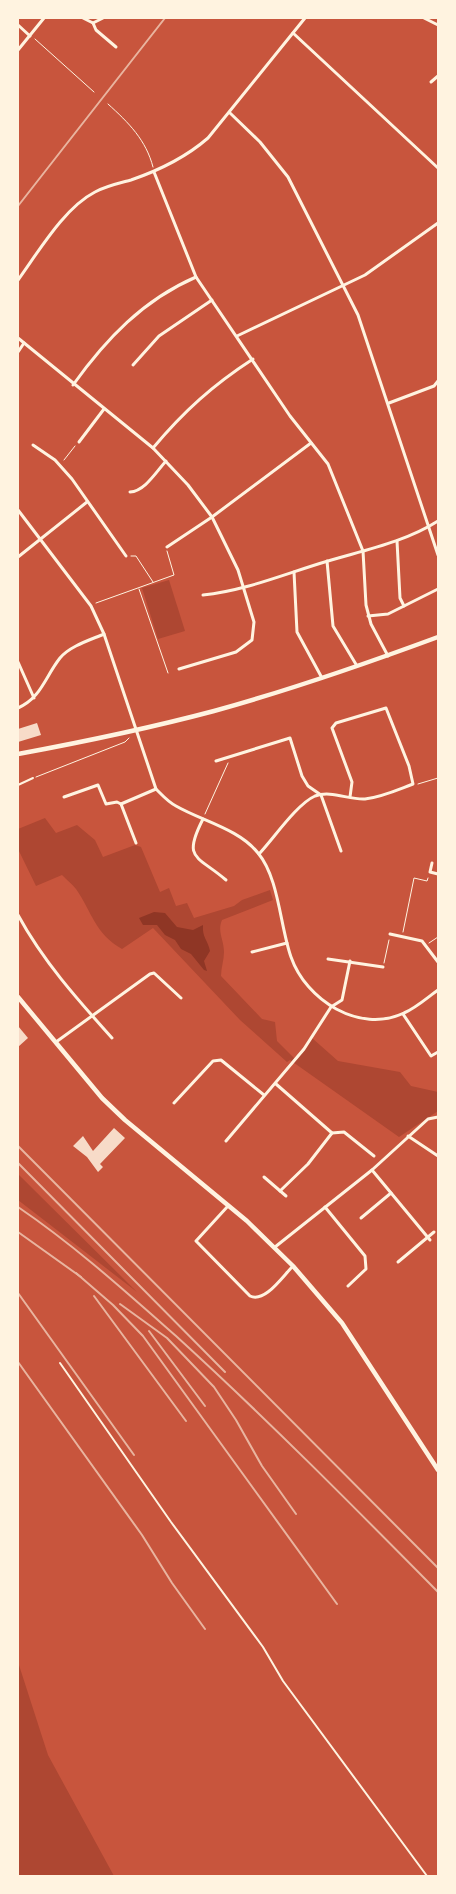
<svg xmlns="http://www.w3.org/2000/svg" width="456" height="1894" viewBox="0 0 456 1894" font-family="Overpass,sans-serif">
<style>
.green{fill:#ae4732}
.water{fill:#8f3625}
.building{fill:#f7dbc8}
.lines{fill:none;stroke-linecap:round;stroke-linejoin:round}
.path{stroke:#fff3e0;stroke-width:1}
.service{stroke:#fff3e0;stroke-width:2}
.minor{stroke:#fff3e0;stroke-width:3}
.tertiary{stroke:#fff3e0;stroke-width:4.5}
.rail{stroke:#e9b49f;stroke-width:2}
</style>
<rect width="100%" height="100%" fill="#c8553d"/>
<g class="green">
<polygon points="169,580 185,631 158,639 142,588"/>
<path d="M 45,818 L 56,833 L 77,825 L 95,840 L 103,857 L 135,845 L 141,847 L 160,892 L 169,888 L 176,906 L 187,903 L 194,918 L 234,906 L 242,900 L 270,890 L 273,900 L 222,920 C 217,932 224,939 224,952 C 224,960 221,968 221,976 L 262,1019 L 275,1022 L 277,1041 L 295,1059 L 312,1038 L 338,1061 L 400,1072 L 411,1086 L 438,1092 L 438,1111 L 399,1137 L 290,1060 L 287,1062 L 240,1020 L 153,928 L 122,949 C 95,934 92,912 76,889 C 72,884 66,879 62,875 L 36,886 L 18,849 L 18,829 Z"/>
<polygon points="18,1174 137,1292 18,1200"/>
<polygon points="18,1662 48,1755 114,1876 18,1876"/>
</g>
<path class="water" d="M 154,912 L 165,913 L 177,927 L 193,930 L 203,925 C 202,938 208,940 210,951 L 204,961 L 207,971 L 204,970 L 191,954 L 181,949 L 175,940 L 165,935 L 157,925 L 143,925 L 139,918 Z"/>
<g class="building">
<polygon points="37,723 41,735 18,742 18,729"/>
<polygon points="18,1026 28,1038 18,1047"/>
<polygon points="114,1128 125,1138 100,1164 103,1167 98,1172 87,1157 73,1146 83,1136 93,1151"/>
</g>
<g class="lines">
<g class="path">
<polyline points="35,39 94,92"/>
<path d="M 108,104 C 129,123 146,140 153,167"/>
<polyline points="64,460 75,446"/>
<polyline points="131,556 136,556 153,582"/>
<polyline points="139,589 168,673"/>
<polyline points="96,603 174,575 167,551"/>
<polyline points="36,777 125,742 129,738"/>
<polyline points="418,784 438,778"/>
<polyline points="205,814 228,763"/>
<polyline points="403,932 414,878 427,881 428,878"/>
<polyline points="429,943 438,937"/>
<polyline points="384,963 389,940"/>
</g>
<g class="service">
<polyline points="18,785 33,778"/>
<polyline points="60,1363 171,1522 263,1647 283,1681 427,1876"/>
</g>
<g class="minor">
<polyline points="83,18 93,23 103,18"/>
<polyline points="424,18 438,25"/>
<polyline points="93,23 96,30 116,47"/>
<polyline points="18,25 30,36"/>
<polyline points="293,33 438,168"/>
<polyline points="18,50 44,18"/>
<polyline points="431,82 438,76"/>
<polyline points="230,113 260,142 288,177 358,315 438,555"/>
<polyline points="154,172 196,277 290,416 328,464 363,551 366,605 371,624 388,656"/>
<path d="M 18,280 C 39,251 64,208 95,192 C 106,186 120,183 131,180 C 160,170 185,158 208,138 L 305,18"/>
<polyline points="237,336 365,275 438,223"/>
<polyline points="18,338 153,448 188,485 212,517 238,570 254,622 252,640 236,652 179,669"/>
<polyline points="18,352 24,343"/>
<polyline points="133,365 159,336 212,300"/>
<path d="M 73,385 C 106,339 143,300 196,277"/>
<polyline points="389,403 434,386 438,381"/>
<polyline points="79,442 104,409"/>
<polyline points="33,445 55,460 72,479 126,556"/>
<path d="M 153,448 C 184,411 213,385 253,359"/>
<path d="M 130,492 C 145,491 156,472 166,461"/>
<path d="M 18,510 L 91,606 L 104,634 L 156,789 C 162,795 168,802 176,806 C 202,821 239,829 258,853 C 279,878 280,926 291,957 C 306,1000 359,1034 404,1013 C 416,1008 428,997 438,990"/>
<polyline points="397,541 400,598 404,606"/>
<polyline points="167,547 212,517 311,443"/>
<polyline points="18,557 87,502"/>
<polyline points="327,561 333,626 357,666"/>
<polyline points="294,572 297,632 322,678"/>
<path d="M 203,595 C 245,591 287,573 328,561 C 365,550 405,542 438,521"/>
<polyline points="368,616 388,614 438,589"/>
<polyline points="18,662 34,698"/>
<path d="M 18,708 C 41,698 45,677 60,658 C 70,646 90,640 104,634"/>
<polyline points="216,761 290,738 302,776 308,786 321,795 341,851"/>
<polyline points="64,797 98,785 106,804 117,802 121,804"/>
<path d="M 203,819 C 182,860 197,855 226,880"/>
<polyline points="136,843 121,804 156,789"/>
<path d="M 259,854 C 274,838 297,804 315,796 C 331,790 349,800 365,799 C 382,797 397,790 413,784 L 409,766 L 386,708 L 336,723 L 332,728 L 352,782 L 350,797"/>
<polyline points="432,863 430,872 438,874"/>
<path d="M 18,915 C 43,961 77,999 112,1038"/>
<polyline points="390,934 422,941 438,962"/>
<polyline points="252,952 287,943"/>
<polyline points="328,959 383,967"/>
<polyline points="403,1014 431,1056 438,1052"/>
<polyline points="56,1042 150,974 154,973 181,998"/>
<polyline points="276,1084 332,1133 308,1164 280,1191"/>
<polyline points="174,1103 213,1061 221,1060 264,1095"/>
<polyline points="332,1133 344,1132 374,1156"/>
<polyline points="408,1136 438,1156"/>
<polyline points="226,1141 304,1049 331,1007 342,1000 350,961"/>
<polyline points="372,1170 430,1240"/>
<polyline points="264,1177 286,1196"/>
<path d="M 228,1206 L 196,1241 L 250,1296 C 265,1303 282,1277 293,1266"/>
<polyline points="325,1207 365,1256 366,1269 348,1286"/>
<polyline points="361,1218 391,1193"/>
<polyline points="275,1247 372,1170 428,1119 438,1117"/>
<polyline points="398,1262 434,1232"/>
</g>
<g class="tertiary">
<path d="M 18,754 C 83,742 150,728 214,711 C 290,690 365,664 438,637"/>
<polyline points="18,997 102,1098 125,1120 247,1221 293,1266 342,1323 438,1470"/>
</g>
<g class="rail">
<polyline points="18,206 165,18"/>
<polyline points="18,1146 438,1568"/>
<polyline points="18,1163 225,1372"/>
<path d="M 18,1207 C 74,1245 125,1291 176,1336 C 266,1418 352,1505 438,1592"/>
<polyline points="18,1232 81,1277"/>
<polyline points="76,1273 113,1305 143,1336 337,1604"/>
<polyline points="18,1293 134,1455"/>
<polyline points="94,1296 186,1421"/>
<polyline points="120,1304 167,1338 214,1387 236,1420 262,1466 296,1514"/>
<polyline points="149,1331 205,1406"/>
<polyline points="18,1362 142,1535 172,1583 205,1629"/>
</g>
</g>
<rect width="456" height="1894" fill="none" stroke="#fff3e0" stroke-width="38"/>
</svg>
